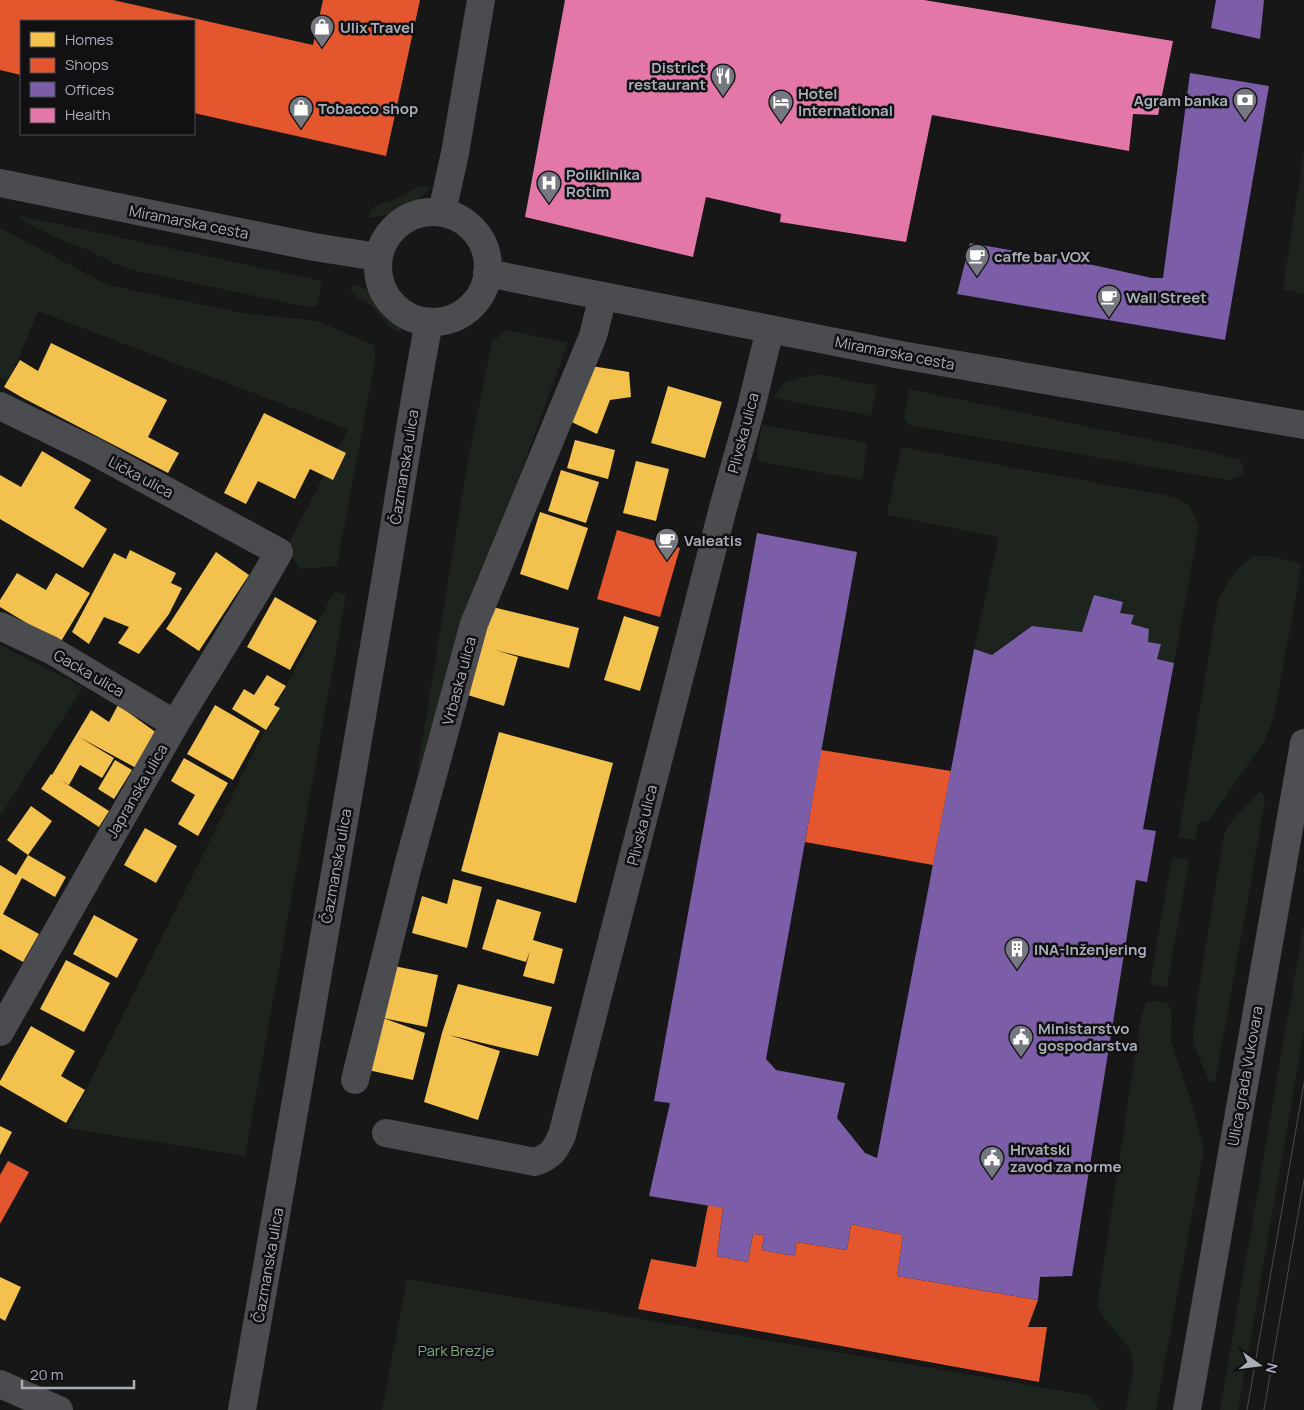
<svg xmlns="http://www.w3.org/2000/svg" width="1304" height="1410" viewBox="0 0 1304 1410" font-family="Manrope,sans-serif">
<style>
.green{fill:#1d241e}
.homes{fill:#f2c14e}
.shops{fill:#e4572e}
.offices{fill:#7b5ea7}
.health{fill:#e377a8}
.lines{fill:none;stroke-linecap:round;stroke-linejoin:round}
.minor{stroke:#4b4c50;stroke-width:28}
.major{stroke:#4d4f52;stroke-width:28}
.tram{stroke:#4b4c4f;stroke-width:1}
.labels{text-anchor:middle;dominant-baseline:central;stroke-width:5;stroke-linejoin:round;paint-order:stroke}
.poi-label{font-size:15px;font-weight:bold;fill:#a8adb8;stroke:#111113;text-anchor:start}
.street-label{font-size:15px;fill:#a8adb8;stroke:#111113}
.park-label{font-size:15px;fill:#7fa381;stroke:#111113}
</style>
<rect width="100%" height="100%" fill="#171717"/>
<g class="green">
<polygon points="1304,150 1304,294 1283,289"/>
<path d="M 423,186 L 429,188 C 418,204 389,218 369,217 C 370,213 371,209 374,207 C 380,203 388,202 394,200 C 404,196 412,188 423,186 Z"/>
<polygon points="16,215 322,281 317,305 312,307 292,304 133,270 111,262 88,250 66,242 30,225"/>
<polygon points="0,228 108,285 242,313 318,321 375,346 375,361 337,566 300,569 287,547 348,429 38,311 9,381 0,377"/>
<path d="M 352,285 C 361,288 373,289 379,295 C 392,304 398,319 402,333 L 391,328 L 371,305 L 358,298 L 351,292 Z"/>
<polygon points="507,330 568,343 491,554 416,779 467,466 492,342"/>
<polygon points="820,374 876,386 871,416 774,398 782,384 799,378"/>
<polygon points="909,389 1214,453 1240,460 1244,468 1242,475 1229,480 909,425 904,417"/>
<polygon points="762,425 867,443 862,480 762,462 758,459 757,450"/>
<polygon points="901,447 1174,497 1189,505 1199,526 1174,663 1157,659 1160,644 1148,642 1131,624 1134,615 1120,613 1123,602 1094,595 1082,632 1032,626 992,655 974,649 999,537 887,515"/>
<polygon points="1253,556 1271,556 1302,564 1273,720 1265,740 1208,822 1199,821 1195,840 1178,837 1212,637 1219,598 1229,580 1239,567"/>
<polygon points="334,591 346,595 245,1156 67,1128"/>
<polygon points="0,645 83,687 0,816"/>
<polygon points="1259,792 1263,793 1265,802 1215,1083 1209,1081 1193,1042 1194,1021 1222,846 1225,832 1229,824"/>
<polygon points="1172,857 1189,860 1167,987 1150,984"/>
<polygon points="1304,923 1304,1031 1238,1410 1220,1410"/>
<polygon points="1156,1001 1168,1004 1172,1014 1171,1041 1190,1098 1204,1149 1156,1410 1126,1410 1134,1365 1129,1348 1105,1319 1097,1307 1141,1017 1146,1002"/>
<polygon points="407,1279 1088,1395 1100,1410 382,1410"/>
</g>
<g class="homes">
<polygon points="51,343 167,400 148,437 179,453 168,473 23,398 4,387 20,360 38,371"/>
<polygon points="585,365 629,372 631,397 610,400 597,434 561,417"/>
<polygon points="668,386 722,402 705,458 651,443"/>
<polygon points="264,413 346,453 333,480 310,469 295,499 258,481 246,504 224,493"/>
<polygon points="575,440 615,450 608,479 567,468"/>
<polygon points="42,451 91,480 74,508 107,529 83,568 0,519 0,475 21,487"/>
<polygon points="636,461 669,469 656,521 623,513"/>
<polygon points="561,470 599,482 586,523 548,511"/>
<polygon points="540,512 588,528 568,590 520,574"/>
<polygon points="130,550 176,573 171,583 182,588 169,614 139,654 118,643 129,627 104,617 89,644 72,632 114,553 126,559"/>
<polygon points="216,552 249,575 199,651 166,629"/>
<polygon points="17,573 46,590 56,573 90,593 60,643 0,607 0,600"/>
<polygon points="275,597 317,621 290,670 247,647"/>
<polygon points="484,605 579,628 569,668 495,650 518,657 504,706 461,693"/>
<polygon points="624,616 659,627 640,691 604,680"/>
<polygon points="267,675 286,686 274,705 280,708 266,730 232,709 244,689 254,695"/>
<polygon points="118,705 161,736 138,769 79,737 114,758 102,778 80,765 69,785 59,779 109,811 99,827 41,789 51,774 52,775 91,710 109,722"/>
<polygon points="215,705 260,731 233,780 187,754"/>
<polygon points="499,732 613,763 576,903 461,871"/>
<polygon points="184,758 228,783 198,836 178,824 195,795 171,781"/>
<polygon points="115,760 132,770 114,799 98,789"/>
<polygon points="31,806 52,821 28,855 66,877 55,897 22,878 3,914 39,934 23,962 0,949 0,865 16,875 28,855 7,840"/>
<polygon points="145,828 177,846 156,883 124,865"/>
<polygon points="453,879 482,887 467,948 412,933 422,896 447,904"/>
<polygon points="497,899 541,912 533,940 563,949 554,984 523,976 530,951 526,962 482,949"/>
<polygon points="94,915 138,939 117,978 73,954"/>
<polygon points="66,960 110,983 84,1032 40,1009"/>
<polygon points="394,966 438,975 427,1027 383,1018"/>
<polygon points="458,984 552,1007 538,1056 449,1035 500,1051 478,1120 424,1102 442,1033"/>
<polygon points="383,1018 425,1033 413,1080 368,1070"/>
<polygon points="31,1026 75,1051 61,1076 85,1090 66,1123 0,1085 0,1081"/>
<polygon points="0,1126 12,1132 0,1155"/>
<polygon points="0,1277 21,1287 5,1321 0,1318"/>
</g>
<g class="shops">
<polygon points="0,0 113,0 313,45 323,0 420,0 386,156 194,113 194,21 21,21 21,75 0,70"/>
<polygon points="617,530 680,548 660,617 597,599"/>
<polygon points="821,750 951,771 933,865 805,842"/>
<polygon points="8,1161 29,1172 0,1224 0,1175"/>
<polygon points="708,1205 723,1208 717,1256 748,1262 753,1234 764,1235 762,1250 795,1256 796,1242 847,1250 851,1224 903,1235 897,1276 1038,1300 1028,1327 1047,1327 1039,1382 638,1309 651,1259 696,1267"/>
</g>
<g class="offices">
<polygon points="1216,0 1264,0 1260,39 1211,28"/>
<polygon points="1190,73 1269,86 1225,340 957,294 970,243 1093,265 1152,278 1163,278"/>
<polygon points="757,533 857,552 766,1059 776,1070 845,1083 837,1118 865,1153 877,1158 974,649 992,655 1032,626 1082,632 1094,595 1123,602 1120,613 1134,615 1131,624 1149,629 1148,642 1161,644 1157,659 1174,663 1143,829 1156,831 1147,882 1136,880 1072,1276 1040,1277 1038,1300 897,1276 903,1235 851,1224 847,1250 796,1242 795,1256 762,1250 764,1235 753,1234 748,1262 717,1256 723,1208 649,1196 670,1103 654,1101"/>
</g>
<polygon class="health" points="565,0 924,0 1173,41 1158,115 1133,114 1129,151 932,115 906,242 780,222 781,214 706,197 693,257 525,217"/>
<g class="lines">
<g class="minor">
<polyline points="0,183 314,247 378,257"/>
<polyline points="442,212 455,153 481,0"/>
<circle cx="433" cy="267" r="55"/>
<polyline points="487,273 901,355 1304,425"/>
<polyline points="0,406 93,451 279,552 256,592 175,724 0,1032"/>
<polyline points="0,626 51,650 175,724"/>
<polyline points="355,1080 408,866 474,624 593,336 603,296"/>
<path d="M 386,1133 L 535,1162 C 552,1156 555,1150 562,1135 L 723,508 L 751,408 L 770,329"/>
<polyline points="0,1384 59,1410"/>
<path d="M 242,1410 C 289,1146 333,881 379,617 C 396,519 410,420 429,322"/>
</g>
<polyline class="major" points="1187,1410 1304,743"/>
<g class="tram">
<polyline points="1247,1410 1304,1083"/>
<polyline points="1264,1410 1304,1180"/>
</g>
</g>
<defs>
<symbol id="shop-pin" viewBox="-11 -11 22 30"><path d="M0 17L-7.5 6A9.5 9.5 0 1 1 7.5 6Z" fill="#757880" stroke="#111113"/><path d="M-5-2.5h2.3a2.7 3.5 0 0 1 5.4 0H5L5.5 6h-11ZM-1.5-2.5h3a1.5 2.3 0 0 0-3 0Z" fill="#fff"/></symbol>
<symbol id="restaurant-pin" viewBox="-11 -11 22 30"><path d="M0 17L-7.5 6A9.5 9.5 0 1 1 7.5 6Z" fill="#757880" stroke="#111113"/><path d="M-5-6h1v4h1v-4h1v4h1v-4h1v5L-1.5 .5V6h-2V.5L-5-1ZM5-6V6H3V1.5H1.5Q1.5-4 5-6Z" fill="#fff"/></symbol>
<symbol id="bank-pin" viewBox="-11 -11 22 30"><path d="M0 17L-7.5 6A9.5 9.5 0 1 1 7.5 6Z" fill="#757880" stroke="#111113"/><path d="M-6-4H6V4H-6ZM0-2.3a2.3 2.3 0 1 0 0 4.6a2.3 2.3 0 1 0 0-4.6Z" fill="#fff"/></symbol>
<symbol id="hotel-pin" viewBox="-11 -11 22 30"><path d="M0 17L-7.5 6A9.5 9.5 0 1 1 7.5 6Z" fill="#757880" stroke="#111113"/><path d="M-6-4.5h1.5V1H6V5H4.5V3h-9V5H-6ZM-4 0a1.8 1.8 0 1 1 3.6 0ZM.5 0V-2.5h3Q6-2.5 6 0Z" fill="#fff"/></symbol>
<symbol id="hospital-pin" viewBox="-11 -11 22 30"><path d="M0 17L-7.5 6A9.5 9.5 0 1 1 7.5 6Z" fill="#757880" stroke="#111113"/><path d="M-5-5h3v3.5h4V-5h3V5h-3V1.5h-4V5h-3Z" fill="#fff"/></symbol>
<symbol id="cafe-pin" viewBox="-11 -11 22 30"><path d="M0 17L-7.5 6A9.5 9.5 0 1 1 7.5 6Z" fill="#757880" stroke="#111113"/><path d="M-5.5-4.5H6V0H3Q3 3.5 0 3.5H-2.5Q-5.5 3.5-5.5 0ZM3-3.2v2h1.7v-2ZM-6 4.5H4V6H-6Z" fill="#fff"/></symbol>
<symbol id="building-pin" viewBox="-11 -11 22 30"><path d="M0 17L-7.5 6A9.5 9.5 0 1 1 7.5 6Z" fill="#757880" stroke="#111113"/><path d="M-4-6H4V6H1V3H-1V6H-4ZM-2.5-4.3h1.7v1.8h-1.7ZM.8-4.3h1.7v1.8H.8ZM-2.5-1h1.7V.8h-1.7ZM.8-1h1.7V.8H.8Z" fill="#fff"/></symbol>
<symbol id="civic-pin" viewBox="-11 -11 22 30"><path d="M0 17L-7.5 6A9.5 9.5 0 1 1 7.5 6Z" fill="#757880" stroke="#111113"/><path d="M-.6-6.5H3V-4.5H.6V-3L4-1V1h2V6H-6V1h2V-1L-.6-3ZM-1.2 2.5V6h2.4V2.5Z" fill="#fff"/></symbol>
</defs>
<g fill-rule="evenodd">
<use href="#shop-pin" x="308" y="13" width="28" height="38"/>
<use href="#restaurant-pin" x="709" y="62" width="28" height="38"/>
<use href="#bank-pin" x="1231" y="86" width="28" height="38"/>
<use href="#hotel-pin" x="767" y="88" width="28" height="38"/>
<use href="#shop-pin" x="287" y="94" width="28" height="38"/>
<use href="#hospital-pin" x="535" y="169" width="28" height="38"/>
<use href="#cafe-pin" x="963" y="242" width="28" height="38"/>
<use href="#cafe-pin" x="1095" y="283" width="28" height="38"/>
<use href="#cafe-pin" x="653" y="526" width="28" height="38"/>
<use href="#building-pin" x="1003" y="935" width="28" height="38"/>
<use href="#civic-pin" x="1007" y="1023" width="28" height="38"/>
<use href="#civic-pin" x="978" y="1144" width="28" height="38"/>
</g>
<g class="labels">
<g class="poi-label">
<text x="340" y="27">Ulix Travel</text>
<text x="706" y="67" text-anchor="end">District<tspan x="706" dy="17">restaurant</tspan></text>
<text x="798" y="93">Hotel<tspan x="798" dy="17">International</tspan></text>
<text x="1228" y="100" text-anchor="end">Agram banka</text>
<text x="318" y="108">Tobacco shop</text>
<text x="566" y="174">Poliklinika<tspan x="566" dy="17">Rotim</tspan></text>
<text x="994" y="256">caffe bar VOX</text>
<text x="1126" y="297">Wall Street</text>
<text x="684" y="540">Valeatis</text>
<text x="1034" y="949">INA-Inženjering</text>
<text x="1038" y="1028">Ministarstvo<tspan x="1038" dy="17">gospodarstva</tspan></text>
<text x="1010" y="1149">Hrvatski<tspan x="1010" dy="17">zavod za norme</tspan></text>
</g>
<g class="street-label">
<text transform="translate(189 222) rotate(11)">Miramarska cesta</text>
<text transform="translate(895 353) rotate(11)">Miramarska cesta</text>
<text transform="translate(743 433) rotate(-75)">Plivska ulica</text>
<text transform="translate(404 467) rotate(-81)">Čazmanska ulica</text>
<text transform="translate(141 477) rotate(28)">Lička ulica</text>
<text transform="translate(89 673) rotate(30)">Gacka ulica</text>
<text transform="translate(459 681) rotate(-75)">Vrbaska ulica</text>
<text transform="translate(137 791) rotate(-60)">Japranska ulica</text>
<text transform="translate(642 825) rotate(-76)">Plivska ulica</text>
<text transform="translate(336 866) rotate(-80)">Čazmanska ulica</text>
<text transform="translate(1245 1076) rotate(-80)">Ulica grada Vukovara</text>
<text transform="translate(268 1265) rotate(-80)">Čazmanska ulica</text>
</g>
<g class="park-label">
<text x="456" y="1350">Park Brezje</text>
</g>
</g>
<rect x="20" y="20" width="175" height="115" fill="#111113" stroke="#4d4f55"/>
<rect x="30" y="32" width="25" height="15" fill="#f2c14e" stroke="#4d4f55"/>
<text x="65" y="45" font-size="15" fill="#a8adb8">Homes</text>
<rect x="30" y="58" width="25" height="15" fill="#e4572e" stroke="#4d4f55"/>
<text x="65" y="70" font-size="15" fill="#a8adb8">Shops</text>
<rect x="30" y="82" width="25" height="15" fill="#7b5ea7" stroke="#4d4f55"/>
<text x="65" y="95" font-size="15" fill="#a8adb8">Offices</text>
<rect x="30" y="108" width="25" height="15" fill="#e377a8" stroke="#4d4f55"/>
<text x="65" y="120" font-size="15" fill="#a8adb8">Health</text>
<g transform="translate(1259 1365) rotate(104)" stroke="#111113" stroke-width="4" paint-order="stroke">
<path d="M0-4L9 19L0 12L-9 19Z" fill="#a8adb8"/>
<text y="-8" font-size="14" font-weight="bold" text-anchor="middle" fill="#a8adb8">N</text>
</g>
<path d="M22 1380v8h112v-8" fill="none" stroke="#a8adb8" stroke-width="2.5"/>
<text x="30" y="1380" font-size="15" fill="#a8adb8" stroke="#111113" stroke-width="4" paint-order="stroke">20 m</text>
</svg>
